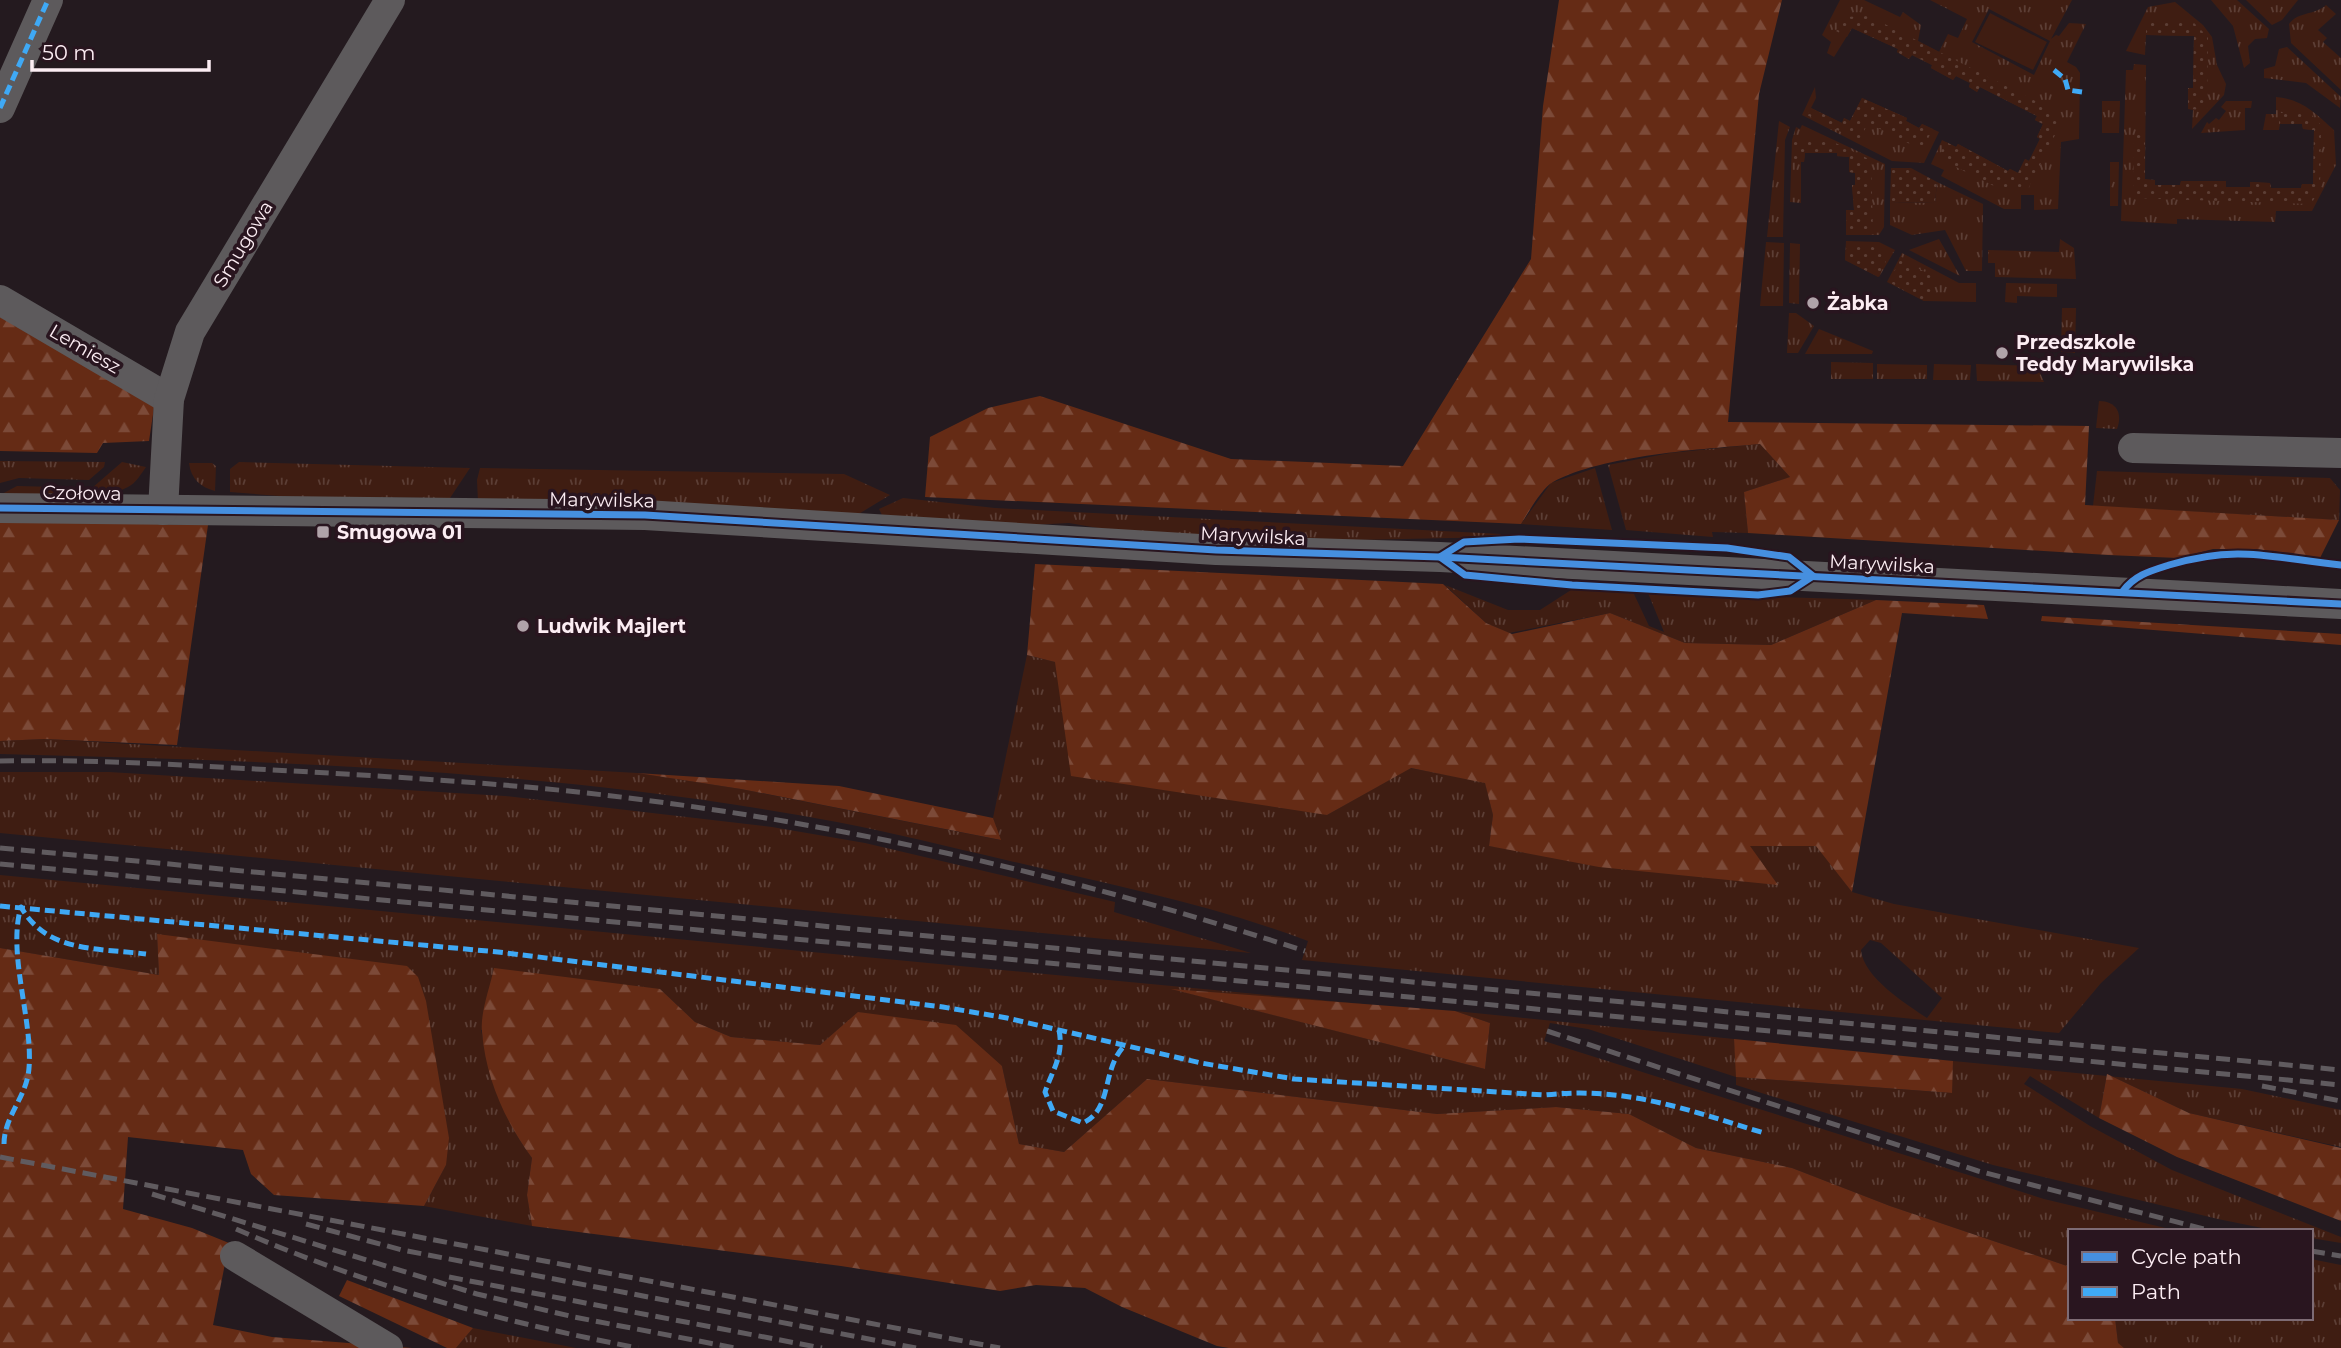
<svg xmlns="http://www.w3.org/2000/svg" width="2341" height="1348" viewBox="0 0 2341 1348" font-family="Montserrat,sans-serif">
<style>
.grass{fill:url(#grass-tufts);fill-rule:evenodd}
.forest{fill:url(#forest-firs)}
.park{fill:url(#park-dots)}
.pitch{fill:#3f1d12}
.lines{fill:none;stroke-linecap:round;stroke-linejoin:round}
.minor{stroke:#5d5a5c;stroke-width:30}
.rail{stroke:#605b5f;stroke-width:5;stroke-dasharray:14 7;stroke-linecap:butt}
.quiet{stroke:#3fa9f5;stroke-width:5;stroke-dasharray:10 5;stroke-linecap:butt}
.cycleway-casing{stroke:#29151f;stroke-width:11}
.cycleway{stroke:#468fdf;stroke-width:7}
.poi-dot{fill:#b0a3a9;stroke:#29151f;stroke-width:2.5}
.labels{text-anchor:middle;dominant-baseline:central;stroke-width:7;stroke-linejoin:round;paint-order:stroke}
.street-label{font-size:19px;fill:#fcedf3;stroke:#29151f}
.poi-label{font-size:19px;font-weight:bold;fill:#fcedf3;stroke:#29151f;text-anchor:start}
</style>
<defs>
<pattern id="grass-tufts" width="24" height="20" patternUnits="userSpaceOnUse" patternTransform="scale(1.75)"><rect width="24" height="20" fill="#3f1d12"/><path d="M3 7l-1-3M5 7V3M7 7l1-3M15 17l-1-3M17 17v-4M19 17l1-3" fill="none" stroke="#5c3e35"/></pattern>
<pattern id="forest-firs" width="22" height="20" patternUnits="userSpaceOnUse" patternTransform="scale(1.75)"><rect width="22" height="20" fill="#652b15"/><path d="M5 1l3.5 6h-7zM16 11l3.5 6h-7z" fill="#7c4a38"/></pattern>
<pattern id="park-dots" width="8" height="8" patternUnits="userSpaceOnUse" patternTransform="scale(1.75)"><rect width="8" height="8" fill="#3f1d12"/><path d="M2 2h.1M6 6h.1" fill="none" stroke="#5c3e35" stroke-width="1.8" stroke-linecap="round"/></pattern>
</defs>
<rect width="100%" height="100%" fill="#241a1f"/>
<g class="grass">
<path d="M 1840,0 L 1864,0 L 1900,17 L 1903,12 L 1921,25 L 1918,41 L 1939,52 L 1948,34 L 1958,38 L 1967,19 L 1930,0 L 2072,0 L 2051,39 L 2056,35 L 2059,36 L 2069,23 L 2086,24 L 2067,62 L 2076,67 L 2080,73 L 2079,139 L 2061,142 L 2058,209 L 2034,210 L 2034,195 L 2021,195 L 2021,209 L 2004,209 L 1941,176 L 1944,170 L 1931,164 L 1942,140 L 1956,147 L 1958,144 L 2008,171 L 2010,169 L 2018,173 L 2025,159 L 2029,161 L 2040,139 L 2037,137 L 2043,124 L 2035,120 L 2037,116 L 1980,87 L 1977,92 L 1969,87 L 1970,83 L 1956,76 L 1953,80 L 1931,68 L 1932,65 L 1912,55 L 1909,59 L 1897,52 L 1898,49 L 1852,28 L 1834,57 L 1827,53 L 1831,42 L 1822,35 ZM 1989,9 L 2050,41 L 2034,75 L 1972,42 Z"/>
<polygon points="2211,0 2237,0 2269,29 2267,38 2255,39 2248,46 2250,63 2244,68 2233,26"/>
<polygon points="2246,0 2298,0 2282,20 2272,25"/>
<polygon points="2175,2 2203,25 2212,37 2217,65 2226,84 2224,95 2192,129 2193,110 2188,109 2188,88 2193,88 2194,36 2146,35 2145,55 2126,51 2148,7"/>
<path d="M 2326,5 L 2336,14 L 2318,30 L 2327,38 L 2323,42 L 2341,58 L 2341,90 L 2291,43 L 2289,24 C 2299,11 2313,16 2326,5 Z"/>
<polygon points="2287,47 2341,97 2340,108 2306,83 2264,78 2264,69 2275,66 2279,49"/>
<path d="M 2134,64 L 2146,65 L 2145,180 L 2155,180 L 2155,185 L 2180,185 L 2181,181 L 2226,181 L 2226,187 L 2250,187 L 2250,182 L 2270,183 L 2271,188 L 2301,188 L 2302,184 L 2313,184 L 2314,130 L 2303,129 L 2302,124 L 2280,124 L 2279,130 L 2263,130 L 2266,114 L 2276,114 L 2276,97 C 2302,99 2315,113 2334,130 L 2336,165 L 2312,211 L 2276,211 L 2275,222 L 2177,219 L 2177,224 L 2121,221 L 2126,70 L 2133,70 Z"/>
<polygon points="1815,87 1816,98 1811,108 1842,123 1844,118 1850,121 1862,98 1907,118 1906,121 1919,128 1922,124 1939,132 1924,163 1892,161 1802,115"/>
<polygon points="2102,101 2120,101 2119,133 2102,133"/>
<polygon points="2226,101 2252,101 2251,108 2245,108 2245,130 2201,133 2207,122 2209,124 2216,118 2219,120 2226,111 2221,107"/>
<polygon points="1779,121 1790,127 1785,140 1783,237 1767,237"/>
<polygon points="1802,125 1885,164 1884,227 1879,235 1846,235 1846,210 1854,210 1852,185 1855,185 1855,173 1849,172 1849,157 1837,156 1837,153 1805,153 1804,162 1801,162 1801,203 1790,202 1792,140 1796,127 1800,129"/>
<polygon points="2110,162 2119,162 2118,206 2110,206"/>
<polygon points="1937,182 1983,204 1982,271 1966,271 1945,230 1912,235 1890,225 1890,202 1935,203"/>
<polygon points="1939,239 1960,276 1909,250"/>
<polygon points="2060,239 2074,248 2076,279 1995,277 1995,263 1988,263 1988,250 2059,252"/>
<polygon points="1846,241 1879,242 1895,250 1879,277 1845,260"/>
<polygon points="1766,242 1784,243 1783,306 1760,306"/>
<polygon points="1790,243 1800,244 1799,304 1789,303"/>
<polygon points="1902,253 1959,283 1976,283 1976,302 1924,301 1887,282"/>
<polygon points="2006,283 2057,284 2057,297 2017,296 2017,303 2005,302"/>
<polygon points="2062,308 2076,308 2075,353 2061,352"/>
<polygon points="1789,313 1796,313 1814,326 1798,353 1787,353"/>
<polygon points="1819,329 1873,351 1872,354 1805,354"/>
<polygon points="1831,362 1873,363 1873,379 1831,379"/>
<polygon points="1877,364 1927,365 1927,379 1877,379"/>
<polygon points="1934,364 1971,365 1970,380 1933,380"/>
<polygon points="1976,364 2037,366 2044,382 1977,381"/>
<path d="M 2099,401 C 2116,401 2123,413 2117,429 L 2096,428 Z"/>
<polygon points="1760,444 1790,477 1744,492 1748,533 1712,532 1713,537 1626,530 1608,465 1670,453"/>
<polygon points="0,461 105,462 104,467 89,480 19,478 0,483"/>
<path d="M 122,462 L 146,467 C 141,474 136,483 128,487 C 98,503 33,495 0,495 L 17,486 L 92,488 Z"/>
<polygon points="239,462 470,468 450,498 292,497 230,492 230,469"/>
<path d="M 189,463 L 212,463 L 216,466 L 215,491 C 200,487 191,479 189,463 Z"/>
<polygon points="480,468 844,474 890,495 852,518 478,501 477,480"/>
<polygon points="1595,468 1612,530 1521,524 1551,483"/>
<polygon points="2097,471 2330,478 2340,490 2339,520 2093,506"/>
<polygon points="903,498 995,508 1501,534 1500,537 1305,541 1110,530 1069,523 1009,526 884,519 879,509"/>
<polygon points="1445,585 1508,610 1540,610 1571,590 1633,592 1649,626 1664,632 1648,593 1876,600 1771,645 1685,643 1610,613 1509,633 1486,623"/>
<path d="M 1027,655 L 1055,662 L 1327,815 L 1410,768 L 1485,782 L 1493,815 L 1489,846 L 1777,884 L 1749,846 L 1817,846 L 1852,892 L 1894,904 L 2139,948 L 2101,983 L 2059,1033 L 1302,960 L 1308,941 C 1210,904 1107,884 1006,860 C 950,847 894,833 837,822 C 562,770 279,761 0,754 L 0,741 L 44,739 L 637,773 L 741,789 L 1000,840 L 993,818 ZM 1870,940 L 1881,943 L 1942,998 L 1927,1018 C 1906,1004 1863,977 1861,950 Z"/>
<polygon points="0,772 109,772 505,796 772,827 865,843 1115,902 1114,912 1251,953 0,833"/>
<path d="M 0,875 L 1373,1005 L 1176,990 L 1485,1069 L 1490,1023 L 1455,1011 L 1734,1039 L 1737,1077 L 1951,1093 L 1953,1061 L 2242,1089 L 2341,1110 L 2341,1147 L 2189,1113 L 2107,1074 L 2099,1118 L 2030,1076 L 2024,1084 L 2090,1126 L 2172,1170 L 2341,1237 L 2341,1243 L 2311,1238 L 2311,1231 L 2277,1231 L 2218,1219 L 1993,1165 L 1736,1085 L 1736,1077 L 1588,1029 L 1550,1023 L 1544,1041 L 2044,1199 L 2178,1231 L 2070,1231 L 2070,1267 L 1890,1206 L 1792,1168 L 1696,1148 L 1629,1114 L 1556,1107 L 1437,1114 L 1147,1079 L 1064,1152 L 1019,1144 L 1002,1066 L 859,1012 L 820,1045 L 731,1037 L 695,1022 L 660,989 L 481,1030 C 492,1081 501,1116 532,1158 L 527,1195 L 532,1226 L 424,1206 L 446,1165 L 157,934 L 159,975 L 0,948 Z"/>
<polygon points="2311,1259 2341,1265 2341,1348 2124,1348 2118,1344 2115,1318 2311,1318"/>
<polygon points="473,1328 576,1348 456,1348"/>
</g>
<g class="forest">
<path d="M 1559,0 L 1782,0 L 1759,94 L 1728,422 L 2089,426 L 2085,505 L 2339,520 L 2320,558 L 2256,549 L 2213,549 L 2178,558 L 2108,555 L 1748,533 L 1744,492 L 1790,477 L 1760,444 C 1704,449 1602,455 1553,482 C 1541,489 1529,512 1521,524 L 925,497 L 930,437 L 988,408 L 1040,396 L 1231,459 L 1403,466 L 1531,259 L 1543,106 Z"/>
<polygon points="0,317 155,401 149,441 103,443 97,453 0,451"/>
<polygon points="0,521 208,525 177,745 44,739 0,741"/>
<polygon points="1035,564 1443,584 1486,623 1512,634 1610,613 1685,643 1771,645 1876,600 1984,605 1988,619 1902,613 1852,892 1816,846 1750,846 1778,885 1599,867 1489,846 1493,815 1485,783 1411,768 1327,815 1071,776 1055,662 1027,655"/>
<polygon points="2042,616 2341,634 2341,645 2041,621"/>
<polygon points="637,773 839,786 993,818 1001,840 741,789"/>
<polygon points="157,934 407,966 418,977 426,1001 449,1138 446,1165 424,1206 274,1195 251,1174 243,1150 128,1137 123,1209 192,1228 229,1243 213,1325 272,1337 412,1348 0,1348 0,948 159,975"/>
<path d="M 494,968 L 660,989 L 695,1022 L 731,1037 L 820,1045 L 858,1012 L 956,1025 L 1002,1066 L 1019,1144 L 1064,1152 L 1147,1079 L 1437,1114 L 1556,1107 L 1629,1114 L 1696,1148 L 1792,1168 L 1890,1206 L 2070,1267 L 2070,1318 L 2115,1318 L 2118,1343 L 2124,1348 L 1229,1348 L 1217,1346 L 1122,1307 L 1085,1288 L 1036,1285 L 1000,1291 L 841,1266 L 532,1226 L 527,1195 L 532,1158 C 505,1121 486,1079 482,1032 C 480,1013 490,987 494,968 Z"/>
<polygon points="1171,989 1455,1011 1490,1023 1485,1069"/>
<polygon points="1734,1039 1953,1061 1952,1093 1736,1077"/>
<polygon points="2107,1074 2189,1113 2341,1148 2341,1221 2177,1157 2099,1118"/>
<polygon points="347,1280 473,1328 456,1348 447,1348 339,1296"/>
</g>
<g class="park">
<polygon points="1869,16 2057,112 2057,131 2027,191 2004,191 1938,158 1946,142 1956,147 1958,144 2008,171 2010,169 2018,173 2025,159 2029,161 2040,139 2037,137 2043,124 2035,120 2037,116 1980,87 1977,92 1969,87 1970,83 1956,76 1953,80 1931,68 1932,65 1912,55 1909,59 1897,52 1898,49 1852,28 1847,37 1836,31 1843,17"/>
<polygon points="2146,20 2192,21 2208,37 2207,110 2188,109 2188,88 2193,88 2194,36 2146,35"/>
<polygon points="1862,98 1907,118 1906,121 1919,128 1922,124 1933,129 1922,150 1868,123 1859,141 1807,115 1811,108 1842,123 1844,118 1850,121"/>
<polygon points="2279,113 2310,113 2321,125 2320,189 2311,204 2133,198 2134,135 2145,135 2145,179 2155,180 2155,185 2180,185 2181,181 2226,181 2226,187 2250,187 2250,182 2270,183 2271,188 2301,188 2302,184 2313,184 2314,130 2303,129 2302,124 2279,124"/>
<polygon points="1793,140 1831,141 1871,160 1873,233 1846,232 1846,210 1854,210 1852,185 1855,185 1855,173 1849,172 1849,157 1837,156 1837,153 1805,153 1804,162 1792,162"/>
<polygon points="1891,168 1911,168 1937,182 1935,203 1890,202"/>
<polygon points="1846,245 1871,246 1889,255 1878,277 1845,260"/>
<polygon points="1900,259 1933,276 1932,301 1924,301 1889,282"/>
</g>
<polygon class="pitch" points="1990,13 2047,42 2033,70 1975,42"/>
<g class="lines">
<g class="minor">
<polyline points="0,108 48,0"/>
<polyline points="0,300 169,399"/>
<polyline points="2133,448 2341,453"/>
<polyline points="0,508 645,515 1216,550 1440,557 2341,604"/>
<polyline points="163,510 169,399 190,332 390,0"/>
<polyline points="235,1256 388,1348"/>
</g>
<g class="rail">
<path d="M 0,761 C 98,759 195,766 293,771 C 397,777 501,783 604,795 C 843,823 1076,877 1305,951"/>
<polyline points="0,848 2341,1070"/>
<polyline points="0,864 2341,1085"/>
<polyline points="1547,1031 1978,1171 2212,1231"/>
<polyline points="2262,1086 2341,1101"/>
<polyline points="0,1157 1000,1348"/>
<polyline points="152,1194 477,1294 574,1317 735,1348"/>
<polyline points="306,1224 402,1250 916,1348"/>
<path d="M 236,1229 C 366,1286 499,1321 638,1348"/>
<polyline points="2311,1251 2341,1256"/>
<polyline points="449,1277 822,1348"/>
</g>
<g class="quiet">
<polyline points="2054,70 2065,79 2068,90 2082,92"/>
<polyline points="0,108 48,0"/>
<path d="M 0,906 L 498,952 L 943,1007 L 1007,1018 L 1201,1063 L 1294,1079 L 1545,1095 C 1626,1086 1688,1110 1764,1133"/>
<path d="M 1059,1030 C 1064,1055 1053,1069 1045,1092 L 1053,1111 L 1083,1123 C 1113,1109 1101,1071 1124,1046"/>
<path d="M 4,1144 C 4,1116 27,1097 29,1068 C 33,1020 7,953 21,907 C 47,953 98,948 146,954"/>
</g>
<defs>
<g id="cycleway">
<polyline points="0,508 645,515 1216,550 1440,557 2341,604"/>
<polygon points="1519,539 1727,548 1789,557 1813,576 1790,591 1758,595 1572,585 1465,575 1440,557 1464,542"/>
<path d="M 2123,591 C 2135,575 2150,571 2169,565 C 2239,544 2272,558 2341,565"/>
</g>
</defs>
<use href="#cycleway" class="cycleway-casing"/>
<use href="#cycleway" class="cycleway"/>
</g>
<g class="poi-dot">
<circle cx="1813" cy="303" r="7"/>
<circle cx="2002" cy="353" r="7"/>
<rect x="316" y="525" width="14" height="14" rx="3.5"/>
<circle cx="523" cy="626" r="7"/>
</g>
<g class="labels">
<g class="street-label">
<text transform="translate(243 244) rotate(-59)">Smugowa</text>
<text transform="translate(85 349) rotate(30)">Lemiesz</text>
<text transform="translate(82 493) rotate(1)">Czołowa</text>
<text transform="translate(602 500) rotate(1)">Marywilska</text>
<text transform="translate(1253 536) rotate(3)">Marywilska</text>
<text transform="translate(1882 564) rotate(3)">Marywilska</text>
</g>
<g class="poi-label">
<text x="1827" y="303">Żabka</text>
<text x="2016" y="342">Przedszkole<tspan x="2016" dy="22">Teddy Marywilska</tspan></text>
<text x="337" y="532">Smugowa 01</text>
<text x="537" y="626">Ludwik Majlert</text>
</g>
</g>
<rect x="2068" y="1229" width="245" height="91" fill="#29151f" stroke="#7d6b74" stroke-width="2"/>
<rect x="2082" y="1252" width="35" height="10" fill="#468fdf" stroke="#7d6b74" stroke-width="2"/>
<text x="2131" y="1264" font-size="21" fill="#fcedf3">Cycle path</text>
<rect x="2082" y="1287" width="35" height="10" fill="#3fa9f5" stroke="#7d6b74" stroke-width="2"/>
<text x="2131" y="1299" font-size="21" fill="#fcedf3">Path</text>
<path d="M32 60v10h177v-10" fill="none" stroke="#fcedf3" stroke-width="3.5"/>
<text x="42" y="60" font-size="21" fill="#fcedf3" stroke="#29151f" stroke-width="5" paint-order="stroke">50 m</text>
</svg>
